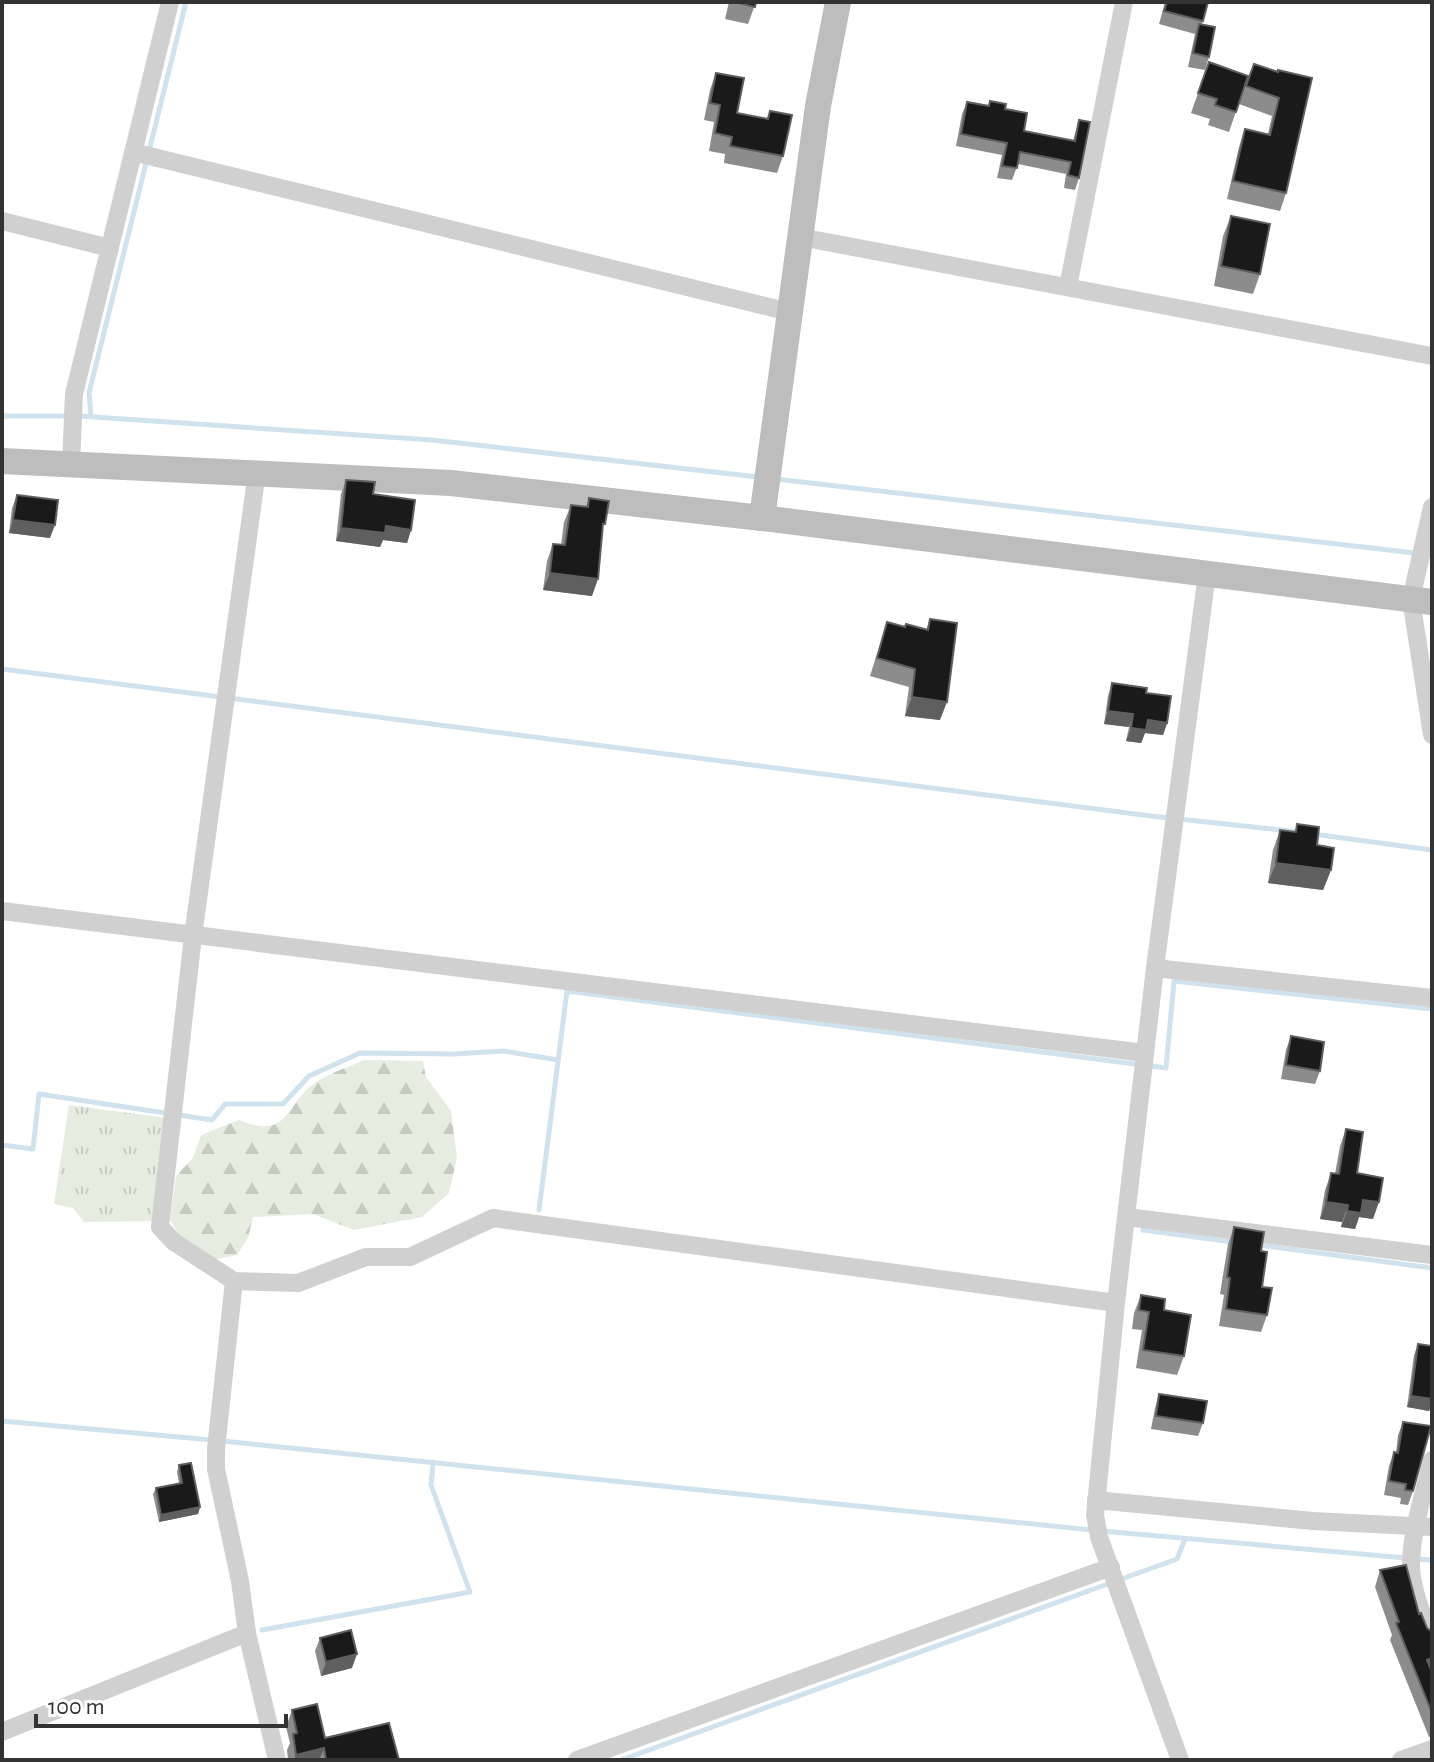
<svg xmlns="http://www.w3.org/2000/svg" width="1434" height="1762" viewBox="0 0 1434 1762" font-family="'Alegreya Sans',sans-serif">
<style>
.forest{fill:url(#forest-firs)}
.park{fill:url(#park-tufts)}
.lines{fill:none;stroke-linecap:round;stroke-linejoin:round}
.stream{stroke:#cfe2ee;stroke-width:5}
.street{stroke:#d0d0d0;stroke-width:18}
.secondary{stroke:#bdbdbd;stroke-width:26}
.wall{fill:#8c8c8c}
.shaded-wall{fill:#5f5f5f}
.building{fill:#1a1a1a;stroke:#5f5f5f;stroke-width:2}
</style>
<defs>
<pattern id="forest-firs" width="22" height="20" patternUnits="userSpaceOnUse" patternTransform="scale(2)"><rect width="22" height="20" fill="#e6ecdf"/><path d="M5 1l3.5 6h-7zM16 11l3.5 6h-7z" fill="#c6cbc0"/></pattern>
<pattern id="park-tufts" width="24" height="20" patternUnits="userSpaceOnUse" patternTransform="scale(2)"><rect width="24" height="20" fill="#e6ecdf"/><path d="M3 7l-1-3M5 7V3M7 7l1-3M15 17l-1-3M17 17v-4M19 17l1-3" fill="none" stroke="#c6cbc0"/></pattern>
</defs>
<rect width="100%" height="100%" fill="#fff"/>
<path class="forest" d="M 364,1060 L 423,1061 L 426,1077 L 451,1111 L 457,1158 L 449,1193 L 422,1217 L 354,1230 L 313,1214 L 253,1217 L 248,1238 L 237,1255 L 214,1260 L 181,1238 L 170,1220 L 176,1176 L 193,1158 L 201,1135 L 239,1120 C 291,1142 285,1101 318,1081 C 332,1072 349,1067 364,1060 Z"/>
<polygon class="park" points="69,1105 167,1118 153,1221 84,1222 73,1208 54,1204"/>
<g class="lines">
<g class="stream">
<polyline points="2,416 69,416"/>
<polyline points="79,416 432,440 758,477"/>
<polyline points="91,416 89,393 186,2"/>
<polyline points="776,479 1432,555"/>
<polyline points="2,669 1151,816 1299,832"/>
<polyline points="1313,834 1432,850"/>
<polyline points="2,1145 33,1149 39,1094 212,1120 225,1104 283,1104 309,1076 360,1053 453,1054 504,1051 558,1060"/>
<polyline points="539,1210 567,991 1166,1068 1174,981 1432,1009"/>
<polyline points="1143,1230 1233,1242"/>
<polyline points="1259,1245 1432,1268"/>
<polyline points="2,1421 212,1440"/>
<polyline points="222,1441 1092,1530"/>
<polyline points="1102,1531 1406,1558"/>
<polyline points="1416,1559 1432,1560"/>
<polyline points="262,1630 470,1592 431,1485 433,1462"/>
<polyline points="621,1760 1177,1559 1185,1539"/>
</g>
<g class="street">
<polyline points="133,152 790,312"/>
<polyline points="2,221 110,248"/>
<polyline points="800,237 1432,356"/>
<polyline points="1068,287 1124,2"/>
<polyline points="71,464 74,394 170,2"/>
<polyline points="257,472 193,936 160,1227 174,1242 234,1281 298,1283 366,1257 410,1257 493,1218 1116,1303"/>
<polyline points="1432,507 1411,599 1432,735"/>
<polyline points="2,911 1145,1053"/>
<polyline points="1155,968 1432,998"/>
<polyline points="1127,1217 1432,1255"/>
<polyline points="234,1281 216,1449 216,1469 240,1581 247,1633 277,1760"/>
<path d="M 1432,1460 C 1424,1494 1411,1531 1411,1566 C 1412,1591 1423,1616 1432,1639"/>
<polyline points="1096,1500 1313,1521 1432,1527"/>
<polyline points="2,1732 247,1633"/>
<polyline points="577,1760 1111,1567"/>
<polyline points="1180,1760 1099,1537 1095,1515 1116,1303 1155,968 1207,574"/>
<polyline points="1401,1760 1432,1749"/>
</g>
<g class="secondary">
<polyline points="2,461 451,483 762,518 1432,602"/>
<polyline points="762,518 818,106 838,2"/>
</g>
</g>
<g class="wall">
<polygon points="729,2 756,2 748,24 725,19"/>
<polygon points="1165,2 1208,2 1202,24 1209,57 1205,70 1188,67 1195,34 1159,24"/>
<polygon points="1209,62 1248,76 1229,132 1208,125 1210,119 1191,113"/>
<polygon points="1254,64 1277,72 1286,193 1280,211 1227,199 1239,147 1245,129 1268,134 1272,116 1239,104"/>
<polygon points="716,73 737,113 767,119 770,111 783,156 777,173 724,163 725,154 709,151 714,122 704,120 710,90"/>
<polygon points="990,101 1005,109 1024,131 1073,141 1079,120 1079,178 1075,190 1064,188 1066,174 1018,164 1012,180 997,178 1002,155 956,146 962,114 967,102 988,106"/>
<polygon points="1231,216 1260,274 1253,294 1214,286 1223,236"/>
<polygon points="346,480 373,494 411,530 407,543 383,540 380,547 336,541 341,494"/>
<polygon points="17,495 50,538 9,533 12,508"/>
<polygon points="589,498 602,534 592,596 543,590 547,561 553,544 561,545 564,522 571,505 586,507"/>
<polygon points="930,619 940,720 905,716 909,687 870,676 887,622 905,627 926,630"/>
<polygon points="1112,683 1146,693 1167,723 1163,735 1145,733 1141,743 1126,741 1129,727 1104,724 1108,696"/>
<polygon points="1297,824 1331,870 1323,890 1268,883 1273,850 1280,830 1295,832"/>
<polygon points="1291,1036 1320,1071 1315,1084 1281,1079 1286,1050"/>
<polygon points="1346,1129 1357,1173 1373,1219 1359,1217 1355,1229 1341,1227 1342,1222 1320,1219 1325,1190 1331,1173 1335,1174 1340,1146"/>
<polygon points="1234,1227 1261,1251 1262,1287 1267,1315 1261,1332 1219,1326 1224,1295 1220,1294 1228,1244"/>
<polygon points="1141,1295 1164,1310 1184,1356 1177,1375 1136,1368 1142,1330 1132,1329 1134,1313"/>
<polygon points="1418,1344 1432,1346 1432,1404 1429,1411 1407,1407 1414,1355"/>
<polygon points="1159,1394 1203,1423 1198,1436 1151,1429 1155,1408"/>
<polygon points="1403,1422 1413,1491 1408,1505 1400,1504 1401,1498 1384,1495 1389,1466 1394,1452 1396,1453 1398,1435"/>
<polygon points="179,1465 200,1507 198,1514 159,1522 153,1494 156,1488 179,1483 177,1472"/>
<polygon points="1380,1570 1419,1614 1427,1628 1432,1632 1432,1737 1429,1737 1390,1640 1392,1635 1375,1587"/>
<polygon points="320,1638 352,1668 321,1676 315,1651"/>
<polygon points="292,1710 325,1738 399,1760 288,1760 287,1750 290,1743 286,1727"/>
</g>
<g class="shaded-wall">
<polygon points="13,520 55,525 50,538 9,533"/>
<polygon points="386,526 411,530 407,543 383,540 380,547 336,541 341,528"/>
<polygon points="550,573 598,579 592,596 543,590"/>
<polygon points="912,697 947,702 940,720 905,716"/>
<polygon points="1108,711 1133,714 1129,727 1104,724"/>
<polygon points="1148,720 1167,723 1163,735 1145,733 1141,743 1126,741 1131,728"/>
<polygon points="1276,863 1331,870 1323,890 1268,883"/>
<polygon points="1363,1200 1379,1202 1373,1219 1359,1217 1355,1229 1341,1227 1347,1211"/>
<polygon points="1326,1202 1348,1205 1342,1222 1320,1219"/>
<polygon points="1411,1396 1432,1399 1432,1404 1429,1411 1407,1407"/>
<polygon points="200,1507 198,1514 159,1522 161,1515"/>
<polygon points="357,1654 352,1668 321,1676 326,1662"/>
<polygon points="1432,1658 1432,1672 1427,1660"/>
<polygon points="324,1748 319,1760 294,1760 296,1755"/>
</g>
<g class="building">
<polygon points="735,2 756,2 755,7"/>
<polygon points="1167,2 1208,2 1203,21 1164,11"/>
<polygon points="1199,24 1215,27 1209,57 1193,53"/>
<polygon points="1209,62 1248,76 1236,112 1215,105 1217,99 1198,93"/>
<polygon points="1254,64 1278,72 1278,70 1312,78 1286,193 1233,181 1245,129 1270,135 1279,98 1246,86"/>
<polygon points="716,73 744,78 737,113 768,119 770,111 792,115 783,156 730,146 732,137 715,133 720,105 710,103"/>
<polygon points="990,101 1006,104 1005,109 1027,113 1024,131 1075,141 1079,120 1090,122 1079,178 1068,175 1071,162 1020,152 1017,168 1002,166 1007,143 961,134 967,102 989,106"/>
<polygon points="1231,216 1270,224 1260,274 1221,266"/>
<polygon points="346,480 375,482 373,494 415,500 411,530 386,526 385,533 341,528"/>
<polygon points="17,495 58,500 55,525 13,520"/>
<polygon points="589,498 609,501 605,524 603,524 598,579 550,573 553,544 565,545 571,505 588,507"/>
<polygon points="930,619 957,623 947,702 912,697 915,669 877,658 887,622 905,627 906,624 928,630"/>
<polygon points="1112,683 1147,688 1146,693 1171,696 1167,723 1148,720 1146,730 1131,728 1133,714 1108,711"/>
<polygon points="1297,824 1319,827 1317,845 1334,848 1331,870 1276,863 1280,830 1296,832"/>
<polygon points="1291,1036 1324,1042 1320,1071 1286,1065"/>
<polygon points="1346,1129 1363,1132 1357,1173 1383,1178 1379,1202 1363,1200 1361,1213 1347,1211 1348,1205 1326,1202 1331,1173 1339,1174"/>
<polygon points="1234,1227 1264,1232 1261,1251 1267,1252 1262,1287 1272,1288 1267,1315 1226,1309 1230,1278 1227,1277"/>
<polygon points="1141,1295 1165,1299 1164,1310 1191,1315 1184,1356 1143,1350 1149,1312 1139,1310"/>
<polygon points="1418,1344 1432,1346 1432,1399 1411,1396"/>
<polygon points="1159,1394 1207,1401 1203,1423 1156,1416"/>
<polygon points="1403,1422 1431,1426 1413,1491 1405,1490 1406,1484 1389,1481 1394,1452 1398,1453"/>
<polygon points="191,1463 200,1507 161,1515 156,1488 182,1483 179,1465"/>
<polygon points="1406,1565 1419,1614 1421,1613 1427,1628 1432,1632 1432,1658 1427,1660 1432,1672 1432,1713 1396,1623 1399,1622 1380,1570"/>
<polygon points="351,1630 357,1654 326,1662 320,1638"/>
<polygon points="317,1704 325,1738 389,1723 399,1760 326,1760 324,1748 296,1755 293,1734 297,1733 292,1710"/>
</g>
<rect width="1434" height="1762" fill="none" stroke="#333333" stroke-width="8"/>
<path d="M36 1714v12h250v-12" fill="none" stroke="#333333" stroke-width="4"/>
<text x="48" y="1714" font-size="24" fill="#333333" stroke="#ffffff" stroke-width="6" paint-order="stroke">100 m</text>
</svg>
